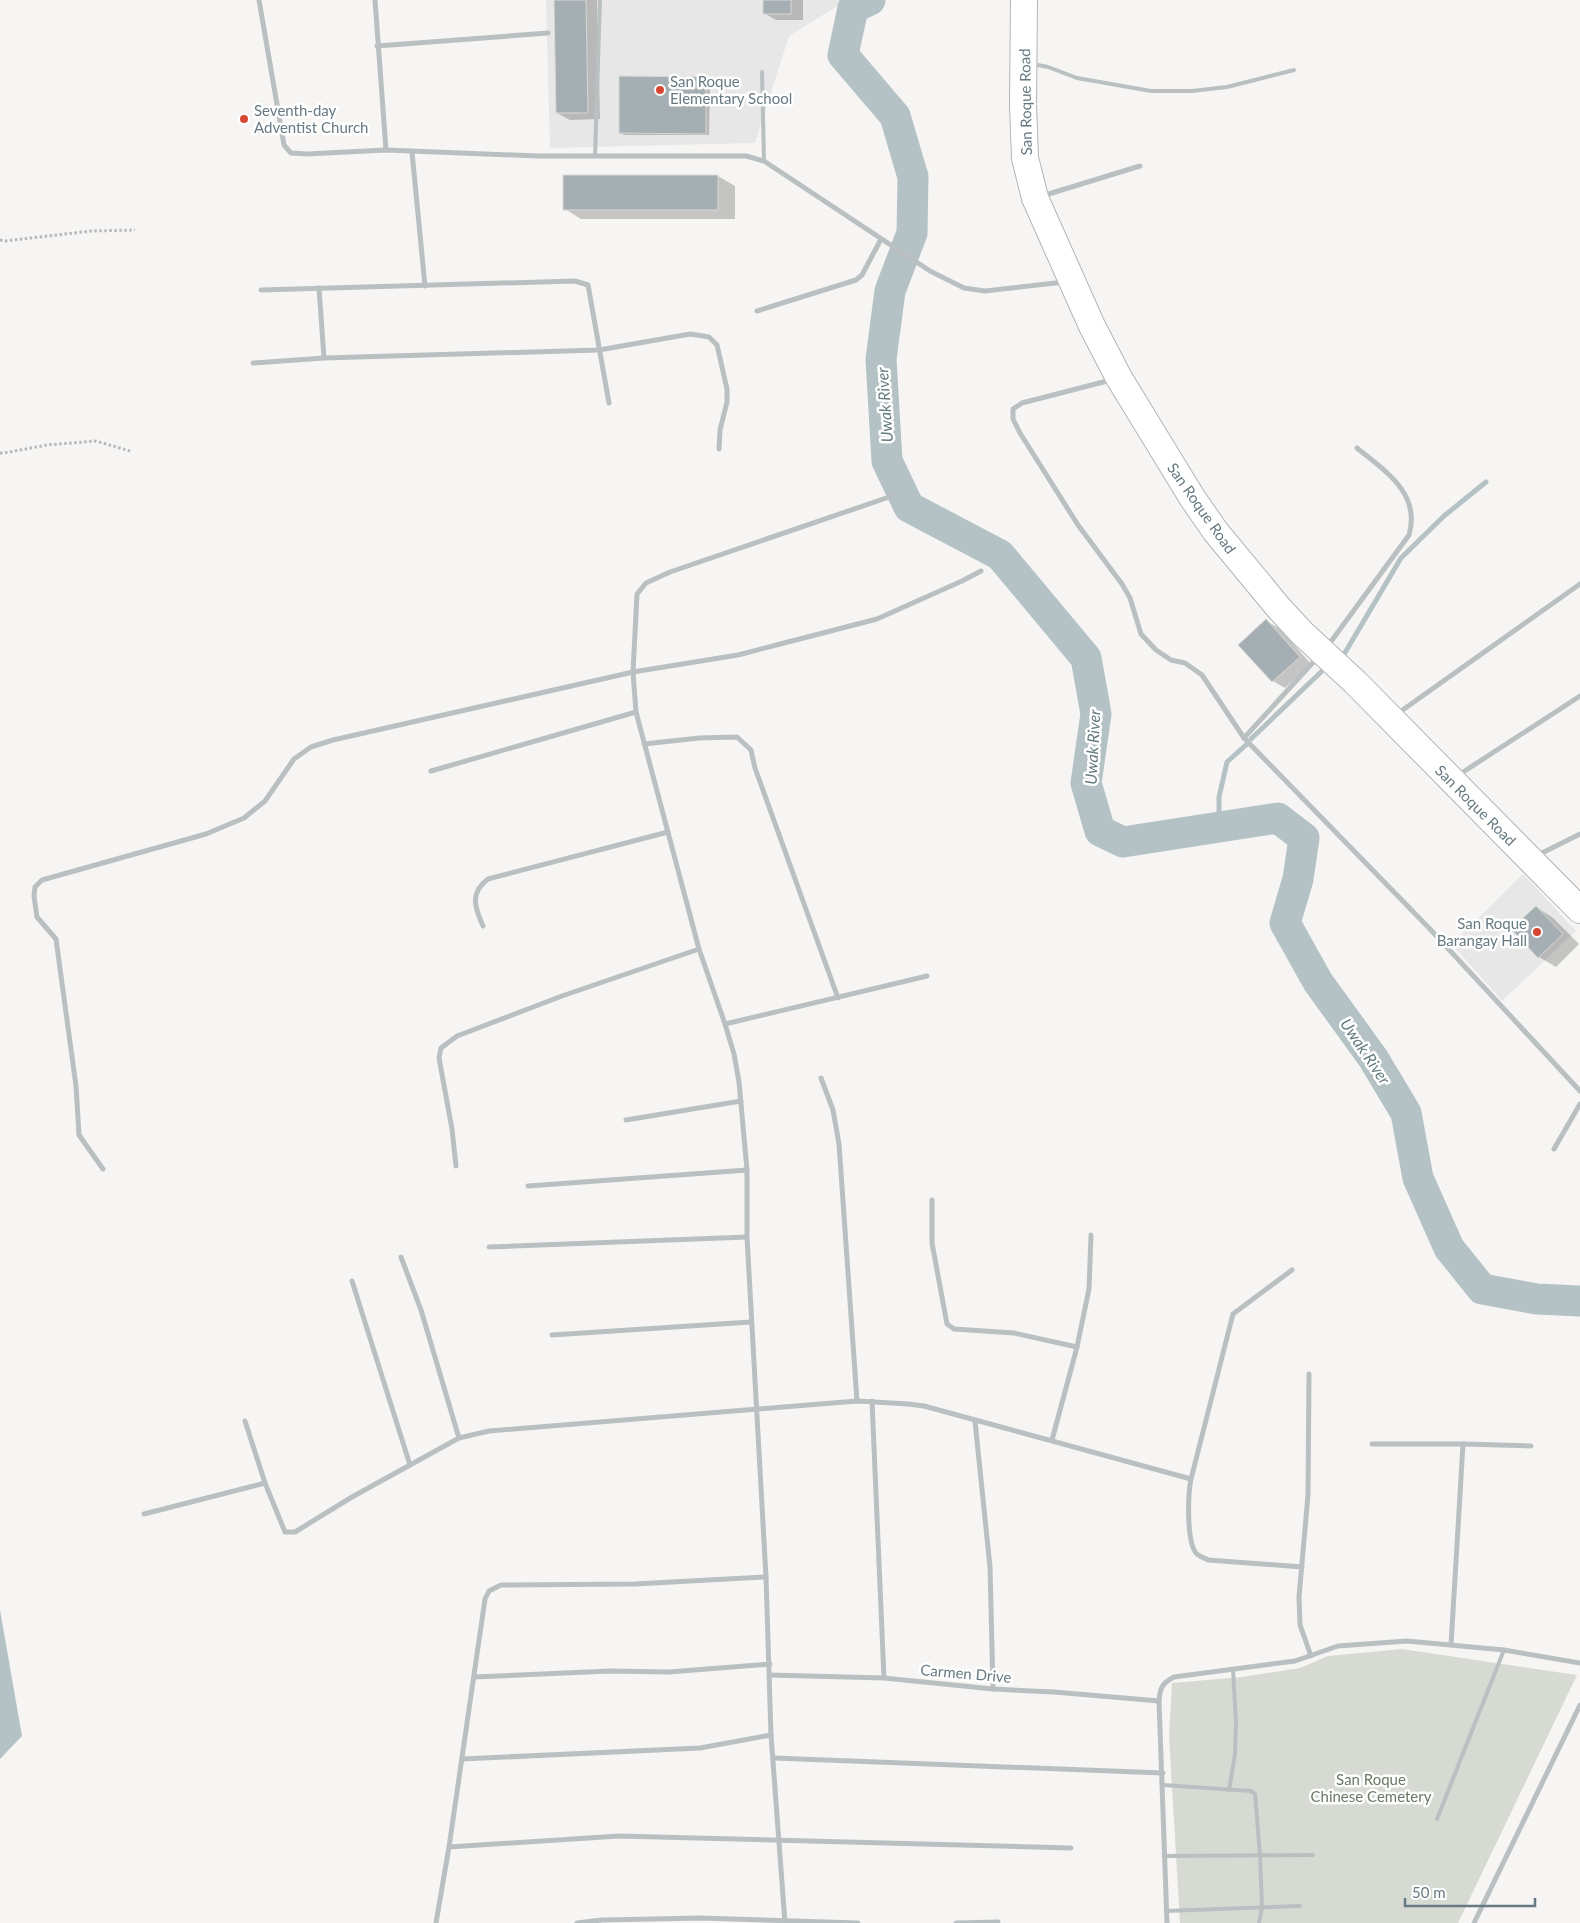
<svg xmlns="http://www.w3.org/2000/svg" width="1580" height="1923" viewBox="0 0 1580 1923" font-family="Lato,sans-serif">
<style>
.built{fill:#e6e7e6}
.green{fill:#d6dad2}
.water{fill:#b5c2c5}
.shadow{fill:#0003}
.lines{fill:none;stroke-linecap:round;stroke-linejoin:round}
.stream{stroke:#b5c2c5;stroke-width:5}
.river{stroke:#b5c2c5;stroke-width:31}
.building{fill:#a5aeb2;stroke:#d7d7d5}
.secondary-casing{stroke:#afb6b9;stroke-width:28}
.path{stroke:#b5b9bb;stroke-width:3;stroke-dasharray:2.5 2.5;stroke-linecap:butt}
.lane{stroke:#bac0c2;stroke-width:4}
.street{stroke:#bac0c2;stroke-width:5}
.secondary{stroke:#fff;stroke-width:26}
.poi-dot{fill:#d74632;stroke:#fff;stroke-width:2}
.labels{text-anchor:middle;dominant-baseline:central;stroke-width:5;stroke-linejoin:round;paint-order:stroke}
.poi-label{font-size:15px;fill:#677982;stroke:#fff;text-anchor:start}
.street-label{font-size:15px;fill:#677982;stroke:#fff}
.park-label{font-size:15px;fill:#6b7965;stroke:#fff}
.water-label{font-size:16px;font-style:italic;fill:#637a7e;stroke:#fff}
</style>
<rect width="100%" height="100%" fill="#f6f5f3"/>
<g class="built">
<polygon points="546,0 847,0 789,36 755,143 550,148"/>
<polygon points="1523,874 1576,931 1502,1001 1452,944"/>
</g>
<polygon class="green" points="1402,1649 1577,1675 1458,1923 1180,1923 1169,1736 1172,1683 1242,1677 1300,1668 1328,1656"/>
<polygon class="water" points="0,1610 22,1736 0,1759"/>
<g class="shadow">
<polygon points="555,0 597,0 600,119 570,120 557,113"/>
<polygon points="764,0 803,0 803,20 776,20 764,13"/>
<polygon points="620,77 706,78 710,80 709,135 624,135 620,133"/>
<polygon points="718,176 735,186 735,219 581,219 565,209"/>
<polygon points="1266,621 1279,628 1311,664 1285,688 1273,681"/>
<polygon points="1536,907 1552,917 1579,944 1556,967 1539,957 1512,929"/>
</g>
<g class="lines">
<g class="stream">
<polyline points="1343,656 1401,558 1444,516 1486,482"/>
<polyline points="1251,739 1321,672"/>
<polyline points="1219,811 1219,797 1227,762 1247,744"/>
</g>
<polyline class="river" points="870,0 853,8 843,55 895,116 913,177 912,233 890,291 881,359 887,461 909,507 1000,555 1086,658 1096,714 1086,783 1100,831 1123,842 1278,818 1304,838 1298,879 1285,923 1318,982 1373,1058 1406,1113 1418,1178 1449,1248 1482,1289 1537,1299 1580,1301"/>
</g>
<g class="building">
<polygon points="554,0 586,0 588,113 556,113"/>
<rect x="763" y="0" width="28" height="14"/>
<polygon points="619,76 706,77 706,134 619,133"/>
<rect x="563" y="175" width="155" height="35"/>
<polygon points="1266,619 1300,657 1272,682 1238,645"/>
<polygon points="1536,906 1563,934 1538,958 1511,929"/>
</g>
<g class="lines">
<defs>
<polyline id="secondary" points="1024,0 1023,105 1025,158 1035,198 1092,326 1119,378 1163,450 1193,499 1216,532 1278,607 1302,633 1355,682 1580,910"/>
</defs>
<use href="#secondary" class="secondary-casing"/>
<g class="path">
<polyline points="0,240 5,241 91,231 135,230"/>
<polyline points="0,453 4,453 47,445 96,441 130,451"/>
</g>
<g class="lane">
<polyline points="1032,64 1048,67 1077,78 1151,91 1192,91 1227,87 1294,70"/>
<polyline points="762,72 764,161"/>
<polyline points="595,156 600,0"/>
<polyline points="1163,1785 1251,1791 1255,1794 1260,1855 1262,1907 1259,1923"/>
<polyline points="1229,1790 1235,1754 1236,1723 1233,1669"/>
<polyline points="1437,1819 1504,1650"/>
<polyline points="1164,1856 1313,1855"/>
<polyline points="1166,1911 1300,1906"/>
</g>
<g class="street">
<polyline points="259,0 284,145 291,153 307,154 386,150 538,156 746,156 764,161 930,271 964,288 985,291 1064,282"/>
<polyline points="375,0 386,150"/>
<polyline points="377,46 548,33"/>
<polyline points="412,152 425,286"/>
<polyline points="1042,196 1140,166"/>
<polyline points="319,288 324,358"/>
<polyline points="261,290 575,281 588,285 609,403"/>
<polyline points="757,311 856,280 862,275 881,239"/>
<polyline points="253,363 324,358 599,350 690,334 709,337 717,345 727,389 727,402 720,430 719,449"/>
<polyline points="1111,380 1022,403 1013,409 1013,419 1020,433 1078,525 1122,584 1130,598 1141,634 1156,650 1171,660 1185,663 1202,675 1244,738 1429,928 1580,1091"/>
<path d="M 1327,647 L 1409,535 C 1421,493 1385,471 1357,448"/>
<polyline points="1397,714 1580,584"/>
<polyline points="1244,738 1318,657"/>
<polyline points="644,744 699,738 737,737 751,750 755,768 838,998"/>
<polyline points="431,771 636,712"/>
<polyline points="1457,776 1580,696"/>
<polyline points="1538,855 1580,834"/>
<path d="M 483,926 C 475,908 469,893 488,879 L 668,832"/>
<polyline points="725,1024 927,976"/>
<polyline points="821,1078 833,1110 839,1144 857,1401"/>
<polyline points="626,1120 741,1101"/>
<polyline points="1554,1149 1580,1104"/>
<polyline points="456,1166 452,1129 439,1058 441,1048 457,1036 562,996 699,949"/>
<polyline points="103,1169 79,1135 76,1086 56,939 37,917 34,896 35,887 42,880 206,834 244,818 265,801 294,759 311,747 333,740 633,672 738,655 788,642 877,619 962,581 981,571"/>
<polyline points="528,1186 747,1170"/>
<polyline points="932,1200 932,1243 947,1324 954,1329 1014,1333 1077,1347"/>
<polyline points="489,1247 747,1237"/>
<polyline points="401,1257 421,1310 459,1438"/>
<polyline points="352,1281 410,1465"/>
<polyline points="552,1335 751,1322"/>
<polyline points="1309,1374 1308,1495 1299,1597 1300,1625 1311,1656"/>
<polyline points="872,1401 884,1678"/>
<polyline points="245,1421 265,1483"/>
<polyline points="975,1421 990,1567 993,1689"/>
<polyline points="1052,1440 1077,1347 1089,1289 1091,1235"/>
<polyline points="1372,1444 1463,1444 1451,1645"/>
<polyline points="1463,1444 1531,1446"/>
<polyline points="1191,1479 1233,1314 1292,1270"/>
<path d="M 144,1514 L 265,1483 L 285,1532 L 295,1532 L 352,1497 L 459,1438 L 489,1431 L 857,1401 L 908,1404 L 924,1406 L 1191,1479 C 1188,1494 1186,1544 1197,1554 C 1200,1557 1205,1558 1208,1560 L 1302,1567"/>
<polyline points="770,1675 884,1678 993,1689 1054,1692 1159,1701"/>
<polyline points="474,1677 610,1671 669,1672 770,1664"/>
<polyline points="774,1758 1163,1773"/>
<polyline points="462,1759 700,1748 771,1735"/>
<polyline points="449,1847 485,1599 489,1591 501,1585 635,1584 766,1577"/>
<polyline points="436,1923 449,1847 619,1836 1071,1848"/>
<polyline points="577,1923 602,1920 700,1918 858,1923"/>
<polyline points="785,1923 771,1735 766,1577 747,1237 747,1170 739,1082 734,1054 725,1024 699,949 636,712 633,672 637,594 646,583 670,572 895,495"/>
<polyline points="956,1923 998,1922"/>
<path d="M 1167,1923 L 1159,1701 C 1160,1688 1162,1683 1174,1677 L 1295,1661 L 1338,1646 L 1407,1641 L 1504,1650 L 1580,1663"/>
<polyline points="1474,1923 1580,1705"/>
</g>
<use href="#secondary" class="secondary"/>
</g>
<g class="poi-dot">
<circle cx="660" cy="90" r="5"/>
<circle cx="244" cy="119" r="5"/>
<circle cx="1537" cy="932" r="5"/>
</g>
<g class="labels">
<g class="poi-label">
<text x="670" y="81">San Roque<tspan x="670" dy="17">Elementary School</tspan></text>
<text x="254" y="110">Seventh-day<tspan x="254" dy="17">Adventist Church</tspan></text>
<text x="1527" y="923" text-anchor="end">San Roque<tspan x="1527" dy="17">Barangay Hall</tspan></text>
</g>
<g class="street-label">
<text transform="translate(1025 102) rotate(-91)">San Roque Road</text>
<text transform="translate(1202 508) rotate(55)">San Roque Road</text>
<text transform="translate(1476 805) rotate(45)">San Roque Road</text>
<text transform="translate(966 1673) rotate(5)">Carmen Drive</text>
</g>
<g class="park-label">
<text x="1371" y="1779">San Roque<tspan x="1371" dy="17">Chinese Cemetery</tspan></text>
</g>
<g class="water-label">
<text transform="translate(884 405) rotate(-94)">Uwak River</text>
<text transform="translate(1092 747) rotate(-87)">Uwak River</text>
<text transform="translate(1366 1051) rotate(56)">Uwak River</text>
</g>
</g>
<path d="M1405 1898v8h130v-8" fill="none" stroke="#677982" stroke-width="2.5"/>
<text x="1412" y="1898" font-size="15" fill="#677982" stroke="#ffffff" stroke-width="4" paint-order="stroke">50 m</text>
</svg>
